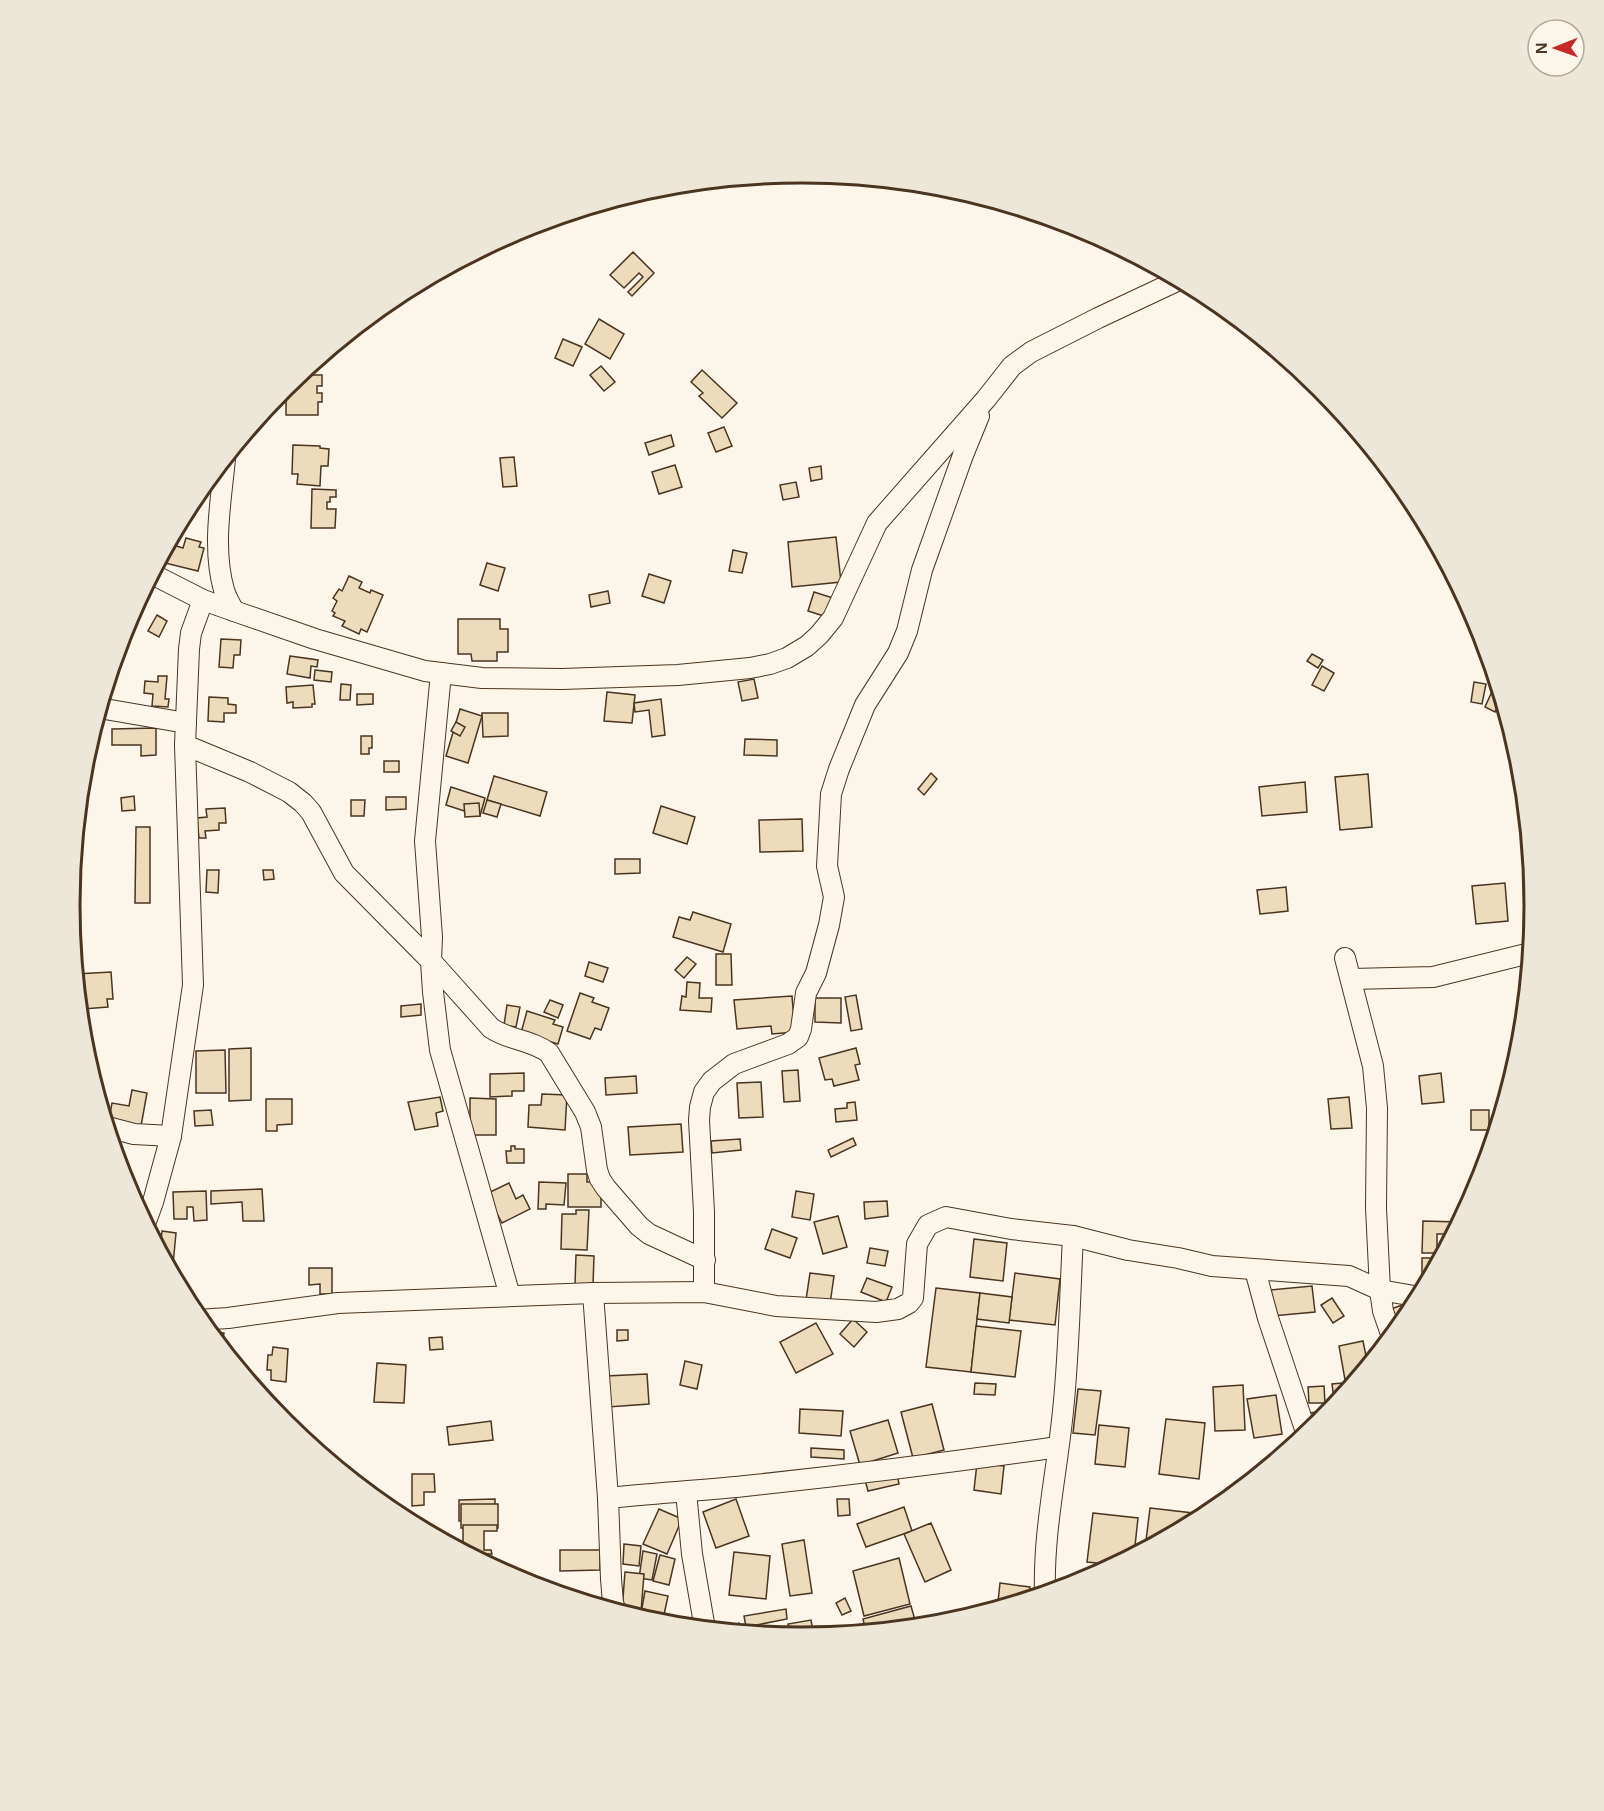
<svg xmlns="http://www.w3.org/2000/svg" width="1604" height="1811" viewBox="0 0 1604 1811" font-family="Helvetica,sans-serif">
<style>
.building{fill:#ecdcbc;stroke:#4a3520;stroke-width:1.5}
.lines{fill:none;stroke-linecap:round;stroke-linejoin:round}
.minor-casing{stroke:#4a3520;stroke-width:22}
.minor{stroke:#fbf6e9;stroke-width:20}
.rim{fill:none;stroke:#4a3520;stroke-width:3}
</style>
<rect width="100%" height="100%" fill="#fbf6e9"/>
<g class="building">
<polygon points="633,252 654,273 632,296 628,292 643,277 639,273 624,288 610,275"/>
<polygon points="599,319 624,334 610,359 585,344"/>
<polygon points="563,339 582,347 573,366 555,358"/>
<polygon points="601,366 615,382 604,391 590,375"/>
<polygon points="702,370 737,403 722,418 699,396 703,393 691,382"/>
<polygon points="298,375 322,375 322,386 317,386 317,393 322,393 322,402 318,402 318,415 286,415 286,386"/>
<polygon points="724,427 732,446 716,452 708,433"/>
<polygon points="671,435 674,446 649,455 645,443"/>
<polygon points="293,445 320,446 320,448 329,449 328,466 321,466 320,486 297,484 298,474 292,474"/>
<polygon points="514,457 517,486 503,487 500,458"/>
<polygon points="675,465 682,487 659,494 652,472"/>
<polygon points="821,466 822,479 811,481 809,468"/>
<polygon points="796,482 799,497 783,500 780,485"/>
<polygon points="312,489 336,490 336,497 330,497 330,502 327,502 327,509 336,509 335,528 311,528"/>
<polygon points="836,537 841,582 792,587 788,542"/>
<polygon points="186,538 201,542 199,547 204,548 198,571 165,563 170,544 183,548"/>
<polygon points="733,550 747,553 742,573 729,571"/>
<polygon points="487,563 505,568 498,591 480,585"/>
<polygon points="649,574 671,581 664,603 642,596"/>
<polygon points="349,576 362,582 359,588 370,593 371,590 383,595 367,632 361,629 359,634 342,626 345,621 333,616 335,613 332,611 337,601 333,598 339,589 342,591"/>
<polygon points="608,591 610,603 591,607 589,595"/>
<polygon points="814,592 833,598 827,617 808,611"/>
<polygon points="157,615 167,621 159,637 148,631"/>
<polygon points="458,619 500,619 500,629 508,629 508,652 497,652 497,661 472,661 471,654 458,654"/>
<polygon points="221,639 241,640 240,655 234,655 233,668 219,667"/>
<polygon points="1312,654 1323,660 1318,668 1307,661"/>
<polygon points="290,656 318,660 317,667 311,666 310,678 287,674"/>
<polygon points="1322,666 1334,673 1324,691 1312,685"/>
<polygon points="315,670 332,672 331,682 314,680"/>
<polygon points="158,676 167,676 165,699 169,699 168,707 152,706 153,694 144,693 145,681 158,682"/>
<polygon points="754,679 758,698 742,701 738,682"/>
<polygon points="1474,682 1486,684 1482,704 1471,702"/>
<polygon points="341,684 351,685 350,700 340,700"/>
<polygon points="313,685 315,704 312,704 312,707 293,708 293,702 287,703 286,687"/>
<polygon points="1494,687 1499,690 1501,698 1495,712 1485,707"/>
<polygon points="607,692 635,695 632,723 604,721"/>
<polygon points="357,694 373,694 373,704 357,705"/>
<polygon points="209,697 228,698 228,704 236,705 236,713 224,713 224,722 208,721"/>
<polygon points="661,699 665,735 652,737 649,710 635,712 634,703"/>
<polygon points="460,709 482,716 468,763 446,756"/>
<polygon points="482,713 508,713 508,736 483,737"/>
<polygon points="456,722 465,727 460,736 451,731"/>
<polygon points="156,728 156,755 141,756 141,745 112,745 112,729"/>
<polygon points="361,736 372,736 372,748 369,748 369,754 361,754"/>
<polygon points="745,739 777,740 777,756 744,755"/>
<rect x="384" y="761" width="15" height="11"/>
<polygon points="931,773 937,779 924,795 918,789"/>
<polygon points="1368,774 1372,827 1340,830 1335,777"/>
<polygon points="494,776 547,792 540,816 487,800"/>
<polygon points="1305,782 1307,812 1262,816 1259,787"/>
<polygon points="451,787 485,798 480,816 446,805"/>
<polygon points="134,796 135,810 122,811 121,798"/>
<polygon points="386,797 406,797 406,809 386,810"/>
<polygon points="351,800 365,800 364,816 351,816"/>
<polygon points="487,800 501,804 497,817 483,813"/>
<polygon points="479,803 480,816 465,817 464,804"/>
<polygon points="661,806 695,817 687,844 653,833"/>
<polygon points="225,808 226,823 219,823 219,830 205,831 206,838 199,838 197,818 207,817 206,809"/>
<polygon points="802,819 803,851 760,852 759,820"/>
<polygon points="136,827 150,827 150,903 135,903"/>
<polygon points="615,859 640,859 640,873 615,874"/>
<polygon points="207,870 219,870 218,893 206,892"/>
<polygon points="263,870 273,870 274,879 264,880"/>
<polygon points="1505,883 1508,921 1476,924 1472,886"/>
<polygon points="1286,887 1288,911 1260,914 1257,890"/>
<polygon points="70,899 79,900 76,921 70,920"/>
<polygon points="693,912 731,924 723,952 673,937 679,917 690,920"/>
<polygon points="716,954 731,954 732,985 716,985"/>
<polygon points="687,957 696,964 684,978 675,970"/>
<polygon points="589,962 608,968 603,982 585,976"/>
<polygon points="111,972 113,999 107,999 108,1007 83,1009 83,998 78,999 76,974"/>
<polygon points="687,982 700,983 699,998 712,998 711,1012 680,1010 682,996 686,997"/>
<polygon points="580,993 594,998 592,1002 609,1008 601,1030 595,1028 590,1039 567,1031"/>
<polygon points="856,995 862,1029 851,1031 845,997"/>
<polygon points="792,996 795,1032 772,1034 771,1026 737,1029 734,1000"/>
<polygon points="815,998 841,998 841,1023 815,1022"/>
<polygon points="550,1000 563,1005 558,1018 544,1012"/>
<polygon points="421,1004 421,1015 401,1017 401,1006"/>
<polygon points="507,1005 520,1007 516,1027 504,1025"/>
<polygon points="527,1011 555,1020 553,1024 563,1027 558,1044 521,1033"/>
<polygon points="251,1048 251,1100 229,1101 229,1049"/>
<polygon points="856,1048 860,1064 855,1065 859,1080 834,1086 832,1079 825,1080 819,1058"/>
<polygon points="225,1050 226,1093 196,1093 196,1051"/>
<polygon points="798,1070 800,1101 784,1102 782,1071"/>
<polygon points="524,1073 524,1091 512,1091 512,1096 490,1097 490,1074"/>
<polygon points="1441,1073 1444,1102 1422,1104 1419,1076"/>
<polygon points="636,1076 637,1093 606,1095 605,1078"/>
<polygon points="761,1082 763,1117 739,1118 737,1083"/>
<polygon points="132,1090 147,1093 141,1126 109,1119 112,1103 129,1106"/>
<polygon points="542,1094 567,1095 565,1130 528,1127 529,1105 541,1105"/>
<polygon points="440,1097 443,1111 436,1113 438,1126 415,1130 408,1102"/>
<polygon points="1349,1097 1352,1128 1331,1129 1328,1099"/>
<polygon points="470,1098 496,1099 496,1135 470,1135"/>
<polygon points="266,1099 292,1099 292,1124 277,1125 277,1131 266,1131"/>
<polygon points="855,1102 857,1120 836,1122 835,1109 847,1108 847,1103"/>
<polygon points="211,1110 213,1125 195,1126 194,1111"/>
<rect x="1471" y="1110" width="18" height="20"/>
<polygon points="681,1124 683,1152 630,1155 628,1127"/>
<polygon points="853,1138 856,1145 831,1157 828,1150"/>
<polygon points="740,1139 741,1150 712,1153 711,1141"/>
<polygon points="511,1146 515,1146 515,1149 524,1149 524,1163 507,1163 506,1151 511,1151"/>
<polygon points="568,1174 587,1174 587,1182 595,1182 601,1186 601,1207 568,1207"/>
<polygon points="539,1182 566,1183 564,1205 546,1204 546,1209 538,1209"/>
<polygon points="509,1183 516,1199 523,1195 530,1209 502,1223 494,1208 484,1195"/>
<polygon points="262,1189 264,1221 243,1221 242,1202 211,1204 211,1191"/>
<polygon points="206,1191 207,1220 194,1221 193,1207 187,1207 187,1219 174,1219 173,1192"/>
<polygon points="796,1191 814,1194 810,1220 792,1217"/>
<polygon points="887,1201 888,1216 865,1219 864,1202"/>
<polygon points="576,1210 589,1210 587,1250 561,1249 562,1214 576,1214"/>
<polygon points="838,1216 847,1247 823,1254 814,1222"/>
<polygon points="1423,1221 1460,1222 1453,1234 1437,1234 1437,1253 1422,1253"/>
<polygon points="772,1229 797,1238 790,1258 765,1249"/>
<polygon points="162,1231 176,1233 172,1275 160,1251"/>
<polygon points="974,1239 1007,1243 1003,1281 970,1277"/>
<polygon points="870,1248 888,1251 885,1266 867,1263"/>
<polygon points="576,1255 594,1256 593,1285 575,1284"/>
<polygon points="1422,1258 1441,1258 1426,1285 1422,1285"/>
<polygon points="309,1268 332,1268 332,1294 320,1294 320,1284 309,1285"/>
<polygon points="810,1273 834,1276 830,1304 806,1300"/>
<polygon points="1015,1273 1060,1279 1055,1325 1009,1320"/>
<polygon points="867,1278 892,1287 886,1302 861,1292"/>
<polygon points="1312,1286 1315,1312 1272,1316 1269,1290"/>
<polygon points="936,1288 980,1293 971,1372 926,1367"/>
<polygon points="980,1293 1012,1297 1009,1323 977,1319"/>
<polygon points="1332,1298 1344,1316 1333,1323 1321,1305"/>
<polygon points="1416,1300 1417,1303 1411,1313 1398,1329 1391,1309"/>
<polygon points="853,1319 867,1332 854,1347 840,1334"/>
<polygon points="816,1323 833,1354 796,1373 780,1342"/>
<polygon points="976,1326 1021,1331 1015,1377 971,1372"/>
<polygon points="617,1330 628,1330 628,1340 617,1341"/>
<polygon points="213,1331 224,1333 222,1344 228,1345 227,1354 212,1337"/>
<polygon points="442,1337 443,1349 430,1350 429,1338"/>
<polygon points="1363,1341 1368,1366 1347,1391 1339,1346"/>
<polygon points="273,1347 288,1349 286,1382 271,1380 271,1370 267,1370 268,1355 272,1355"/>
<polygon points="685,1361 702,1365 697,1389 680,1385"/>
<polygon points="377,1363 406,1365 404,1403 374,1402"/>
<polygon points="647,1374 649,1404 608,1407 606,1376"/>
<polygon points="975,1383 996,1384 995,1395 974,1394"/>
<polygon points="1342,1383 1343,1396 1342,1398 1334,1399 1332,1384"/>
<polygon points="1243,1385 1245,1430 1215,1431 1213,1387"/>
<polygon points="1324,1386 1325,1403 1309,1403 1308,1387"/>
<polygon points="1078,1389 1101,1391 1095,1435 1073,1433"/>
<polygon points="1276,1395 1282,1434 1254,1438 1247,1399"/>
<polygon points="932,1404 944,1450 913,1458 901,1412"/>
<polygon points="800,1409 843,1411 841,1436 799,1433"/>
<polygon points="1332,1410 1320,1424 1312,1431 1310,1413"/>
<polygon points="1166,1419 1205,1423 1199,1479 1159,1474"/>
<polygon points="888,1420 898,1453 860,1465 850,1431"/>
<polygon points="491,1421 493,1440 449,1445 447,1427"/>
<polygon points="1099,1425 1129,1428 1125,1467 1095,1464"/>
<polygon points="811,1448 844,1450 844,1459 811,1457"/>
<polygon points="977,1463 1004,1466 1001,1494 974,1490"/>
<polygon points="897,1473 899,1484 868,1491 865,1480"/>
<polygon points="412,1474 434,1474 435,1492 424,1492 424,1505 412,1506"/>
<polygon points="495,1499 495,1520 459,1521 459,1500"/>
<polygon points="736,1499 749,1536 716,1548 703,1512"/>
<polygon points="837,1499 849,1499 850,1515 838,1516"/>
<rect x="461" y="1504" width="37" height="24"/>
<polygon points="904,1507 912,1531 866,1547 857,1524"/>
<polygon points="1150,1508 1193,1513 1192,1524 1145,1549"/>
<polygon points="659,1509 682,1519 667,1554 643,1544"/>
<polygon points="1093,1513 1138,1518 1134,1555 1116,1565 1087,1562"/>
<polygon points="931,1523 951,1570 925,1582 904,1534"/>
<polygon points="463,1525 497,1525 497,1531 484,1531 484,1550 491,1550 492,1554 468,1554 463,1551"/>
<polygon points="804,1540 812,1593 790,1596 782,1544"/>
<polygon points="624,1544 641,1546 639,1566 623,1564"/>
<polygon points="560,1550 600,1550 600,1570 560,1571"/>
<polygon points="643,1551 657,1554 652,1580 639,1578"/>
<polygon points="734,1552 770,1556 766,1599 729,1595"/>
<polygon points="660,1555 675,1559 669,1585 653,1581"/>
<polygon points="899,1558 910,1604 864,1616 853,1571"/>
<polygon points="625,1572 644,1574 641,1612 622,1611"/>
<polygon points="1000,1583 1030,1587 1028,1599 1012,1604 998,1602"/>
<polygon points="645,1591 668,1596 662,1624 640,1619"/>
<polygon points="845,1598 851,1611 842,1615 836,1603"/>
<polygon points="911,1606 917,1627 866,1632 863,1619"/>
<polygon points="786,1609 787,1619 746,1627 744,1616"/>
<polygon points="811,1620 814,1637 791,1637 788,1624"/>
<polygon points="739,1623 743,1633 722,1631"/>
</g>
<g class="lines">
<defs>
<g id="minor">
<path d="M 225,459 C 221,501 212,548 224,590 C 226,597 230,604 234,611"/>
<polyline points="152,574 203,600 234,611 315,639 425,671 482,678 562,679 678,675 750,668 770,664 787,658 807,646 819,635 833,618 877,523 986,399 1012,366 1031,352 1098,318 1179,280"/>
<polyline points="441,673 425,841 432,937 431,961 433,992 440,1050 510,1296"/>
<polyline points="99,708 186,723"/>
<path d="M 185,745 L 250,772 L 289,792 L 303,803 L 311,812 L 344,873 L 431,961 L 491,1028 C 508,1040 532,1040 549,1053 L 585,1112 L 591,1127 L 597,1170 L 600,1179 L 606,1188 L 639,1226 L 649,1234 L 705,1260"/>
<polyline points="1345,958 1373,1066 1377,1108 1376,1208 1380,1290 1383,1311 1392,1337"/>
<polyline points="1352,979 1433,977 1530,953"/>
<polyline points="107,1127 134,1134 171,1136"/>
<polyline points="145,1224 153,1202 171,1136 193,985 185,745 189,649 191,633 203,600"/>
<polyline points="1255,1270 1268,1318 1307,1435"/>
<polyline points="704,1292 704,1212 699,1120 700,1107 704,1092 712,1081 734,1064 788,1044 798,1037 801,1029 806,993 816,973 829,925 834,897 827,866 831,794 839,769 865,705 898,653 907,631 922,570 963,455 979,416"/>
<polyline points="593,1293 608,1498 611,1579 613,1603 616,1611"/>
<polyline points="198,1320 228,1318 338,1303 593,1293 704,1292 776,1306 876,1312 898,1309 909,1303 913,1298 917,1244 928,1225 946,1217 1011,1229 1073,1236 1128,1250 1178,1258 1212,1266 1349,1276 1380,1290 1420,1297"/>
<polyline points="686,1492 692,1554 705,1629"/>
<path d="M 608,1498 C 654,1493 699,1491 745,1486 C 849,1475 954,1462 1058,1447"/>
<path d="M 1045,1594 C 1043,1532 1057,1472 1063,1411 C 1069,1353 1070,1294 1073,1236"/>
</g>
</defs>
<use href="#minor" class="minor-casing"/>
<use href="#minor" class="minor"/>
</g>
<path d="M0 0H1604V1811H0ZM80 905a722 722 0 1 1 1444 0a722 722 0 1 1-1444 0Z" fill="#ede7d9" fill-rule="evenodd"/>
<path class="rim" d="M80 905a722 722 0 1 1 1444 0a722 722 0 1 1-1444 0Z"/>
<g transform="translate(1556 48) rotate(269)"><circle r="28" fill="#fbf6e9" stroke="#b4a999" stroke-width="1.5"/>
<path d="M0-4.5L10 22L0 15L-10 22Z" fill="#c62828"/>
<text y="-9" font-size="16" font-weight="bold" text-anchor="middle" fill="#4a3520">N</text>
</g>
</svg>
